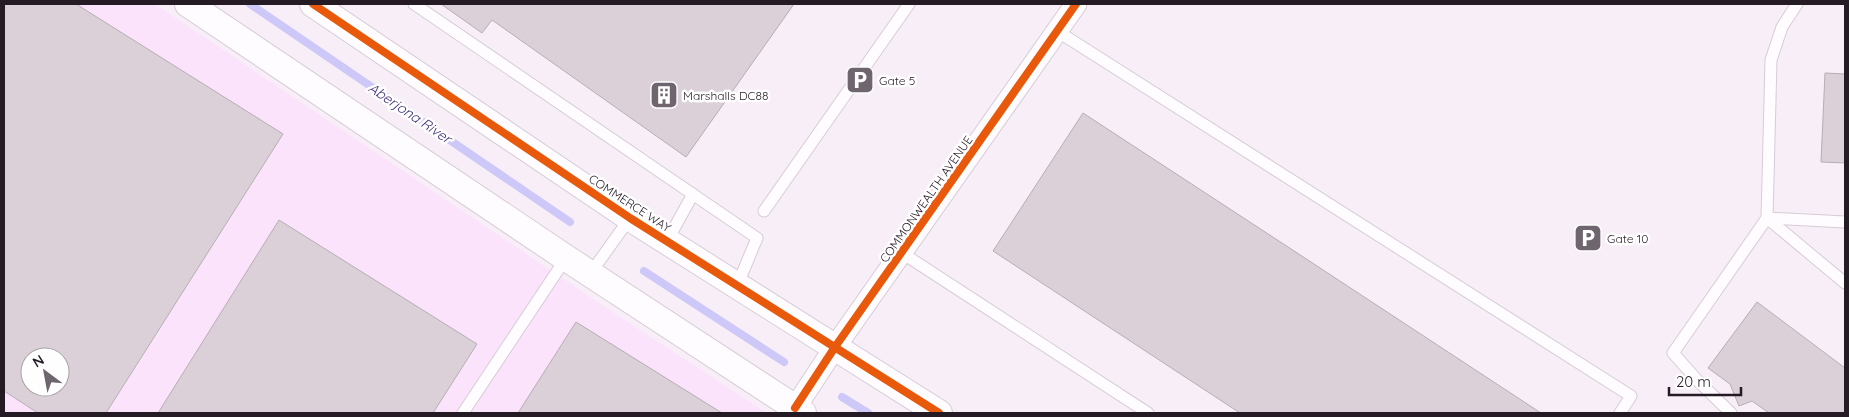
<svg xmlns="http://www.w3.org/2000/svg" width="1849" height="417" viewBox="0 0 1849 417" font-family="Quicksand,sans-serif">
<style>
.built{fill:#fbe3fb;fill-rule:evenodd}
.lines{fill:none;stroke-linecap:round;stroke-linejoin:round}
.stream{stroke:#cec8f8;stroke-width:8}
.building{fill:#dbd0d8;stroke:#b7adb4;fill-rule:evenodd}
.service-casing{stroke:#d6ccd6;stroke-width:13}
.minor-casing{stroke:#d6ccd6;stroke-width:23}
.tertiary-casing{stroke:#d6ccd6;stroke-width:28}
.service{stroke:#fefcfe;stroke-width:11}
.minor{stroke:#fefcfe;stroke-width:21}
.tertiary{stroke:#fefcfe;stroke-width:26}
.cycleway-casing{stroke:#fefefe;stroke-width:11}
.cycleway{stroke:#e8590c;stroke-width:8}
.labels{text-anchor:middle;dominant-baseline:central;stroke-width:5;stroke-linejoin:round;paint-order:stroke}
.poi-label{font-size:12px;fill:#251b25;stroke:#fefefe;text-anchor:start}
.street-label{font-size:12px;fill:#251b25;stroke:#fefefe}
.water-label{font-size:14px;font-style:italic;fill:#3f327c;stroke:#fefefe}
</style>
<rect width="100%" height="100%" fill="#f8eef8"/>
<path class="built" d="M 4,4 L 155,4 L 620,317 L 767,413 L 4,413 ZM 30,357 L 60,357 L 60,387 L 30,387 Z"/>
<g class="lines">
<g class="stream">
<polyline points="250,4 570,222"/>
<polyline points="644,271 784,362"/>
<polyline points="842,397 868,413"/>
</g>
</g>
<g class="building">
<path d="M 4,4 L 76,4 L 283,134 L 106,413 L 38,413 L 4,391 ZM 30,357 L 60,357 L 60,387 L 30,387 Z"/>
<polygon points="441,4 794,4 686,157 492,20 482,33"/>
<polygon points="1825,73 1845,74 1845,163 1821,162"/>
<polygon points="1083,113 1285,245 1541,413 1240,413 993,251"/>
<polygon points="279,220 477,344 433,413 158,413"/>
<polygon points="1757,302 1845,368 1845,413 1769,413 1752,401 1739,406 1730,384 1708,368"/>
<polygon points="576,322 722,413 518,413"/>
</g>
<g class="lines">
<defs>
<g id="service">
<polyline points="414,4 757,238 737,286"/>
<polyline points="1797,4 1782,27 1771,60 1767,218 1845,283"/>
<polyline points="1057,31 1631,396 1620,413"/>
<polyline points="764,211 909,4"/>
<polyline points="667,241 693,194"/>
<polyline points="902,253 1148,413"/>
<polyline points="590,274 630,218"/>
<polyline points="463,413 566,258"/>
<polyline points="1731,413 1698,381 1673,353 1767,218 1845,222"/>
</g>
<polyline id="minor" points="795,408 835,347 1076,4"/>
<g id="tertiary">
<polyline points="188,4 566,258 803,413"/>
<polyline points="313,4 630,218 939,413"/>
</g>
</defs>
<use href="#service" class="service-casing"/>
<use href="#minor" class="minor-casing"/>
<use href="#tertiary" class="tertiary-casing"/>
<use href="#service" class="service"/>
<use href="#minor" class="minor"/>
<use href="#tertiary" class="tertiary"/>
<defs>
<g id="cycleway">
<polyline points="313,4 630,218 939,413"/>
<polyline points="795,408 835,347 1076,4"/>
</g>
</defs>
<use href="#cycleway" class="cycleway-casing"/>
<use href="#cycleway" class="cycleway"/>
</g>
<defs>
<symbol id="parking-square" viewBox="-11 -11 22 22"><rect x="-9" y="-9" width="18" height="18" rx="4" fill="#6f656f" stroke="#fefefe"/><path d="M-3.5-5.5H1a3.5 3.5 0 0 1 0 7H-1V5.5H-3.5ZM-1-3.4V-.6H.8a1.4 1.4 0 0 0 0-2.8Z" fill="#fff"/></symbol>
<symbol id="building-square" viewBox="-11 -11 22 22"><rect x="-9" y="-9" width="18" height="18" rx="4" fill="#6f656f" stroke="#fefefe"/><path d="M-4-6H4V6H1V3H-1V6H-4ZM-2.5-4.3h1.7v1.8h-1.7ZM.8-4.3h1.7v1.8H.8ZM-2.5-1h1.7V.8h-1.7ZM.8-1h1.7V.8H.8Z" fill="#fff"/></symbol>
</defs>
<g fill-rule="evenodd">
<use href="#parking-square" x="844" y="64" width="32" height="32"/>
<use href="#building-square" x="648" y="79" width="32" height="32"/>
<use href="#parking-square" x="1572" y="222" width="32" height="32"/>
</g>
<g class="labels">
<g class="poi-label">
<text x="879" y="80">Gate 5</text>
<text x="683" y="95">Marshalls DC88</text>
<text x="1607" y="238">Gate 10</text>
</g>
<g class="street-label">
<text transform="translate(926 199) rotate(-55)">COMMONWEALTH AVENUE</text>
<text transform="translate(630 203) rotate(33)">COMMERCE WAY</text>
</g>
<g class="water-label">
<text transform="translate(410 113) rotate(34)">Aberjona River</text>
</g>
</g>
<rect width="1849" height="417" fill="none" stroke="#251b25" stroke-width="10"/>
<g transform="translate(45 372) rotate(328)"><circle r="24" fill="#fefefe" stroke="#a7a3a7"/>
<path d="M0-4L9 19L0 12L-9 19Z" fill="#6f656f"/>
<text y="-8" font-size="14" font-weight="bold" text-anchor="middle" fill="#251b25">N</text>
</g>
<path d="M1669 387v8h72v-8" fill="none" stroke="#251b25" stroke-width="2.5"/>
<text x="1676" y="387" font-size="15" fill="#251b25" stroke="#fefefe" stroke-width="4" paint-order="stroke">20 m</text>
</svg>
